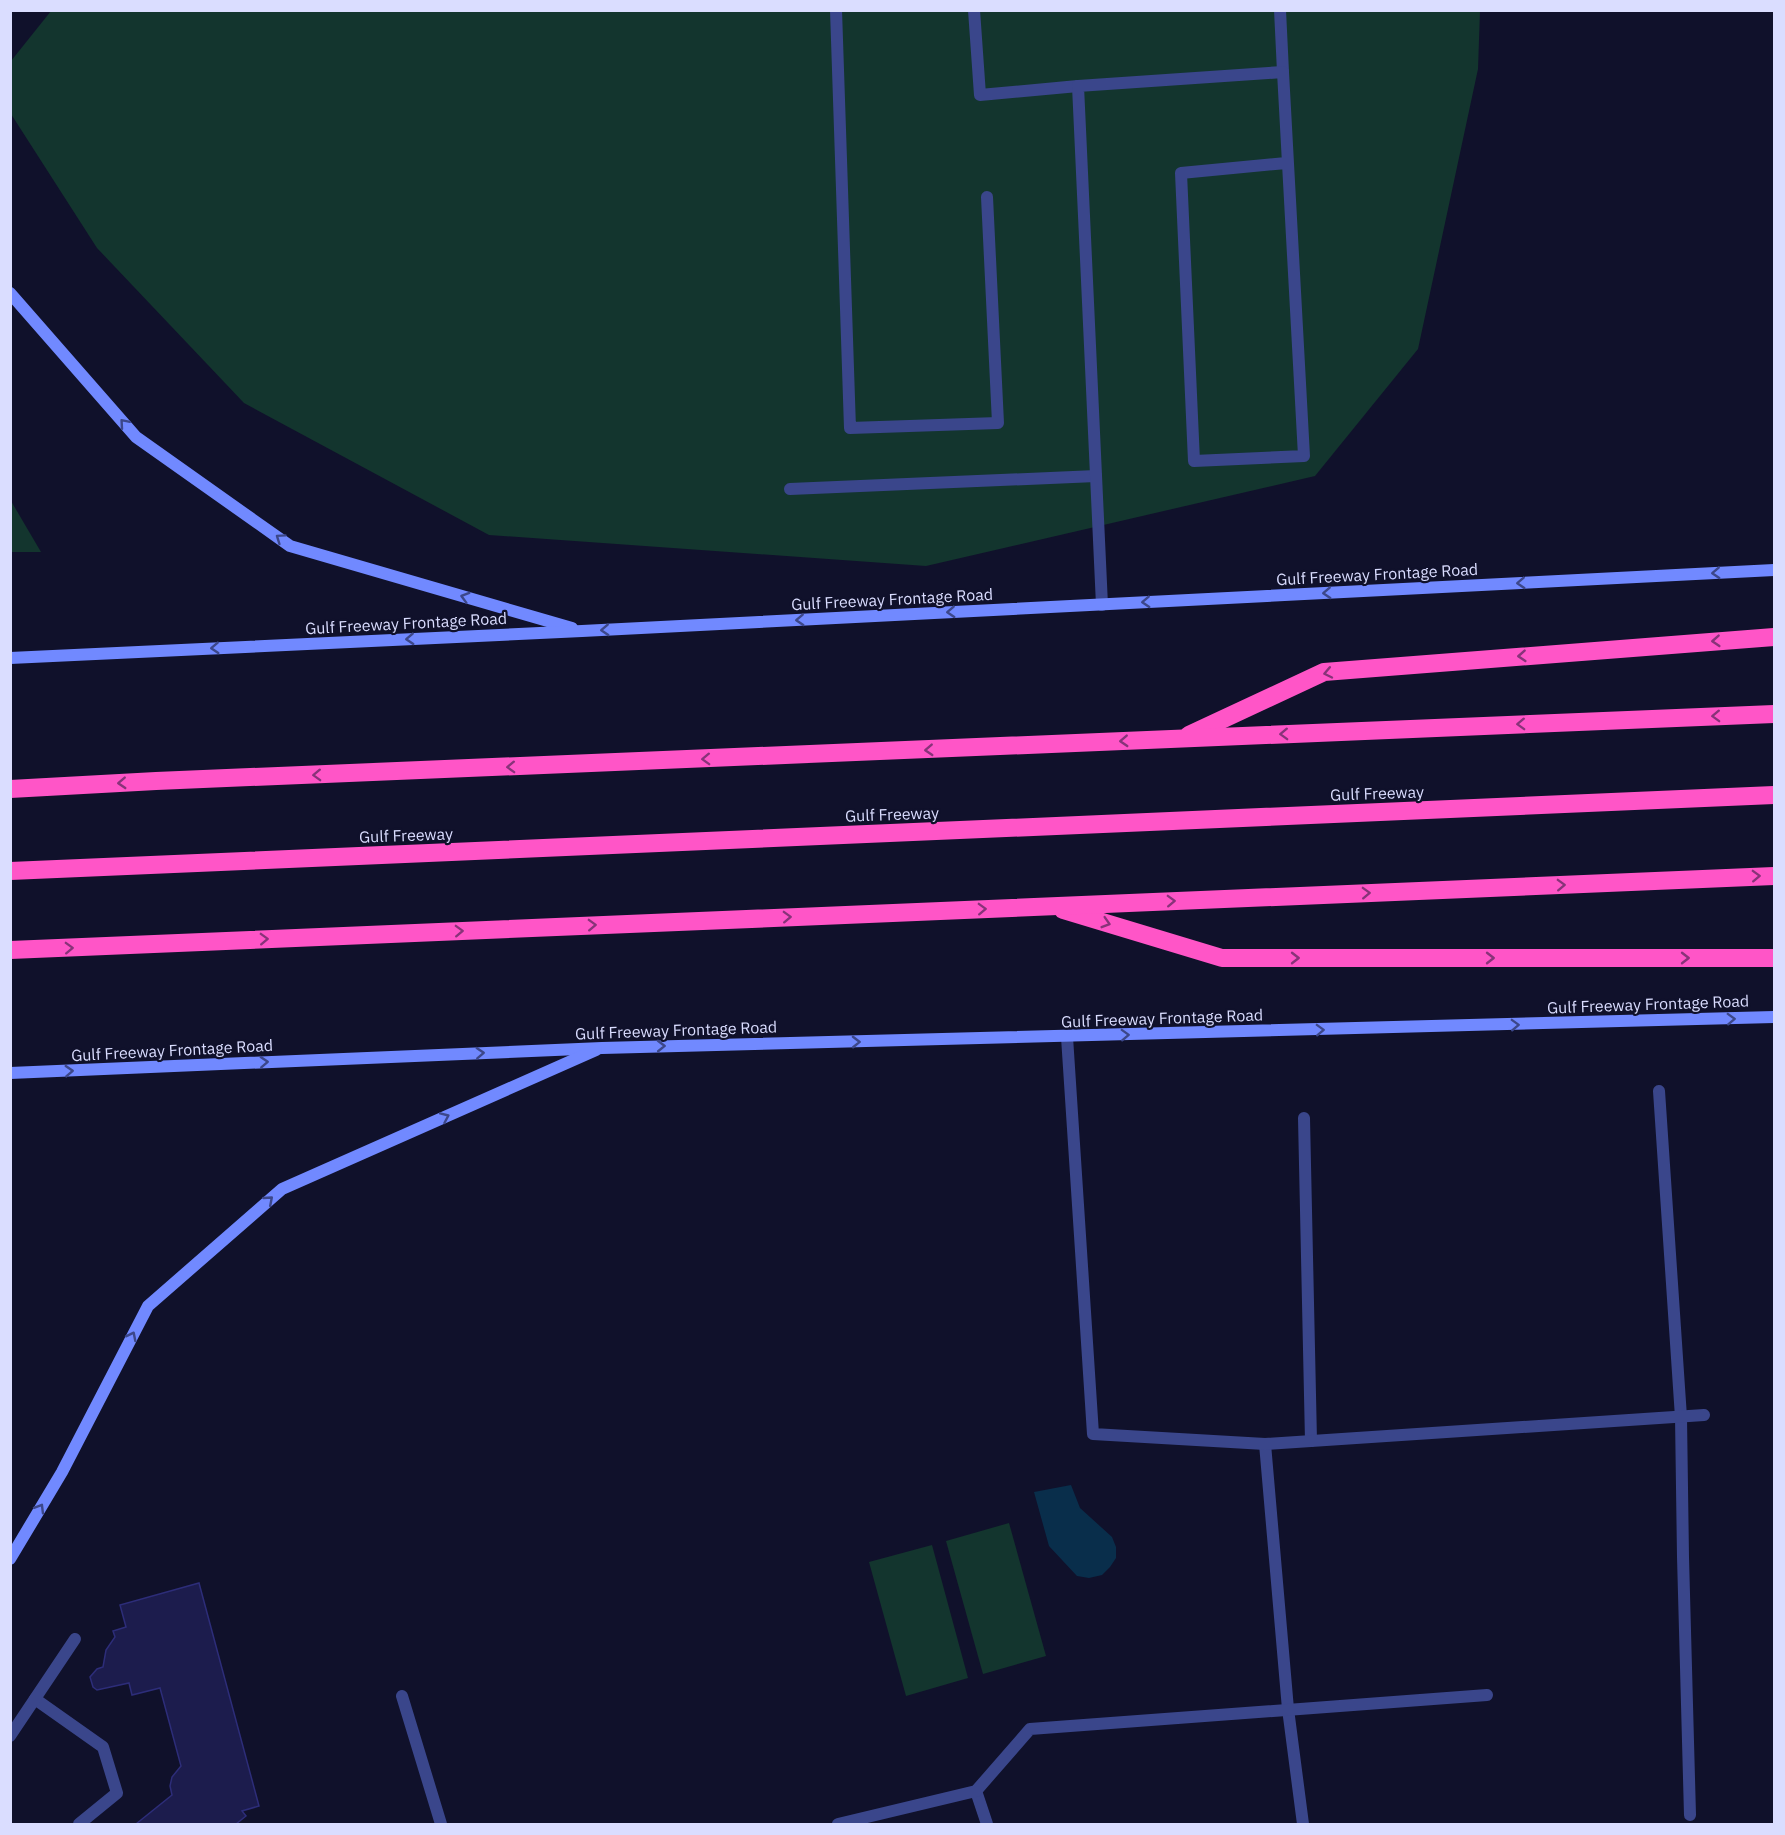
<svg xmlns="http://www.w3.org/2000/svg" width="1785" height="1835" viewBox="0 0 1785 1835" font-family="'IBM Plex Sans',sans-serif">
<style>
.green{fill:#13352e}
.water{fill:#092e4b}
.building{fill:#1c1c4d;stroke:#2d2d79;stroke-width:1.5}
.lines{fill:none;stroke-linecap:round;stroke-linejoin:round}
.lane{stroke:#3a468b;stroke-width:12}
.street{stroke:#3a468b;stroke-width:12}
.secondary{stroke:#7189ff;stroke-width:12}
.highway{stroke:#ff55c7;stroke-width:18}
.oneway{stroke:#3c478a}
.oneway2{stroke:#883379}
.labels{text-anchor:middle;dominant-baseline:central;stroke-width:4.5;stroke-linejoin:round;paint-order:stroke}
.street-label{font-size:16px;fill:#daddff;stroke:#10112b}
</style>
<rect width="100%" height="100%" fill="#10112b"/>
<g class="green">
<polygon points="51,11 1480,11 1478,69 1418,349 1315,476 926,566 489,535 244,403 97,248 11,114 11,61"/>
<polygon points="10,501 11,501 41,552 11,552"/>
<polygon points="1009,1523 1046,1656 983,1674 946,1541"/>
<polygon points="932,1545 968,1678 906,1696 869,1562"/>
</g>
<polygon class="water" points="1071,1485 1080,1508 1112,1537 1116,1547 1116,1558 1110,1567 1102,1575 1089,1578 1077,1576 1049,1546 1034,1492"/>
<polygon class="building" points="199,1583 259,1806 242,1811 246,1816 236,1824 136,1824 172,1795 170,1786 172,1777 181,1766 160,1688 132,1695 129,1683 97,1690 93,1687 90,1677 97,1669 103,1667 106,1650 115,1637 113,1631 126,1627 120,1605"/>
<g class="lines">
<g class="lane">
<polyline points="836,10 850,428 998,423 987,197"/>
<polyline points="974,10 980,95 1078,86"/>
<polyline points="1280,10 1283,72"/>
<polyline points="790,489 1096,476"/>
<polyline points="1102,605 1078,86 1283,72 1304,456 1194,461 1181,173 1286,163"/>
<polyline points="1659,1091 1681,1417 1683,1557 1690,1815"/>
<polyline points="1304,1118 1311,1441"/>
<polyline points="1265,1444 1288,1709 1303,1824"/>
<polyline points="402,1696 441,1824"/>
<polyline points="35,1699 103,1747 117,1793 79,1824"/>
<polyline points="10,1736 75,1639"/>
<polyline points="976,1791 987,1824"/>
<polyline points="838,1824 976,1791 1030,1729 1487,1695"/>
</g>
<polyline class="street" points="1067,1037 1093,1434 1265,1444 1704,1415"/>
<g class="secondary">
<polyline points="10,293 136,437 290,546 572,628"/>
<polyline points="10,658 582,631 1774,570"/>
<polyline points="10,1073 602,1048 1774,1017"/>
<polyline points="10,1559 62,1472 148,1306 282,1189 596,1050"/>
</g>
<g class="highway">
<polyline points="1189,735 1324,672 1774,637"/>
<polyline points="10,789 156,781 1774,714"/>
<polyline points="10,871 1774,795"/>
<polyline points="1063,910 1222,958 1774,958"/>
<polyline points="10,950 1774,876"/>
</g>
</g>
<defs><path id="oneway-chevron" d="M-2-3.5L2.5 0L-2 3.5" fill="none" stroke-width="1.6" stroke-linecap="round" stroke-linejoin="round" transform="scale(1.5)"/></defs>
<g class="oneway">
<use href="#oneway-chevron" transform="translate(124 423) rotate(-131)"/>
<use href="#oneway-chevron" transform="translate(280 538) rotate(-145)"/>
<use href="#oneway-chevron" transform="translate(1716 573) rotate(177)"/>
<use href="#oneway-chevron" transform="translate(1521 583) rotate(177)"/>
<use href="#oneway-chevron" transform="translate(1327 593) rotate(177)"/>
<use href="#oneway-chevron" transform="translate(465 597) rotate(-164)"/>
<use href="#oneway-chevron" transform="translate(1146 602) rotate(177)"/>
<use href="#oneway-chevron" transform="translate(951 612) rotate(177)"/>
<use href="#oneway-chevron" transform="translate(800 620) rotate(177)"/>
<use href="#oneway-chevron" transform="translate(605 630) rotate(177)"/>
<use href="#oneway-chevron" transform="translate(410 639) rotate(177)"/>
<use href="#oneway-chevron" transform="translate(215 648) rotate(177)"/>
<use href="#oneway-chevron" transform="translate(1731 1019) rotate(-2)"/>
<use href="#oneway-chevron" transform="translate(1515 1025) rotate(-2)"/>
<use href="#oneway-chevron" transform="translate(1320 1030) rotate(-2)"/>
<use href="#oneway-chevron" transform="translate(1125 1035) rotate(-2)"/>
<use href="#oneway-chevron" transform="translate(856 1042) rotate(-1)"/>
<use href="#oneway-chevron" transform="translate(661 1046) rotate(-1)"/>
<use href="#oneway-chevron" transform="translate(480 1053) rotate(-3)"/>
<use href="#oneway-chevron" transform="translate(264 1062) rotate(-3)"/>
<use href="#oneway-chevron" transform="translate(69 1071) rotate(-3)"/>
<use href="#oneway-chevron" transform="translate(445 1117) rotate(-24)"/>
<use href="#oneway-chevron" transform="translate(269 1200) rotate(-41)"/>
<use href="#oneway-chevron" transform="translate(132 1336) rotate(-63)"/>
<use href="#oneway-chevron" transform="translate(40 1508) rotate(-59)"/>
</g>
<g class="oneway2">
<use href="#oneway-chevron" transform="translate(1716 641) rotate(176)"/>
<use href="#oneway-chevron" transform="translate(1522 656) rotate(176)"/>
<use href="#oneway-chevron" transform="translate(1328 673) rotate(168)"/>
<use href="#oneway-chevron" transform="translate(1716 716) rotate(178)"/>
<use href="#oneway-chevron" transform="translate(1521 724) rotate(178)"/>
<use href="#oneway-chevron" transform="translate(1284 734) rotate(178)"/>
<use href="#oneway-chevron" transform="translate(1124 741) rotate(177)"/>
<use href="#oneway-chevron" transform="translate(929 750) rotate(177)"/>
<use href="#oneway-chevron" transform="translate(706 759) rotate(178)"/>
<use href="#oneway-chevron" transform="translate(511 767) rotate(178)"/>
<use href="#oneway-chevron" transform="translate(317 775) rotate(178)"/>
<use href="#oneway-chevron" transform="translate(122 783) rotate(177)"/>
<use href="#oneway-chevron" transform="translate(1756 876) rotate(-2)"/>
<use href="#oneway-chevron" transform="translate(1561 885) rotate(-2)"/>
<use href="#oneway-chevron" transform="translate(1366 893) rotate(-2)"/>
<use href="#oneway-chevron" transform="translate(1171 901) rotate(-2)"/>
<use href="#oneway-chevron" transform="translate(982 909) rotate(-2)"/>
<use href="#oneway-chevron" transform="translate(787 917) rotate(-2)"/>
<use href="#oneway-chevron" transform="translate(1106 923) rotate(17)"/>
<use href="#oneway-chevron" transform="translate(592 925) rotate(-2)"/>
<use href="#oneway-chevron" transform="translate(459 931) rotate(-2)"/>
<use href="#oneway-chevron" transform="translate(264 939) rotate(-2)"/>
<use href="#oneway-chevron" transform="translate(69 948) rotate(-2)"/>
<use href="#oneway-chevron" transform="translate(1295 958)"/>
<use href="#oneway-chevron" transform="translate(1490 958)"/>
<use href="#oneway-chevron" transform="translate(1685 958)"/>
</g>
<g class="labels">
<g class="street-label">
<text transform="translate(1377 574) rotate(-3)">Gulf Freeway Frontage Road</text>
<text transform="translate(892 599) rotate(-3)">Gulf Freeway Frontage Road</text>
<text transform="translate(406 623) rotate(-3)">Gulf Freeway Frontage Road</text>
<text transform="translate(1377 793) rotate(-2)">Gulf Freeway</text>
<text transform="translate(892 814) rotate(-2)">Gulf Freeway</text>
<text transform="translate(406 835) rotate(-2)">Gulf Freeway</text>
<text transform="translate(1648 1004) rotate(-2)">Gulf Freeway Frontage Road</text>
<text transform="translate(1162 1018) rotate(-2)">Gulf Freeway Frontage Road</text>
<text transform="translate(676 1030) rotate(-2)">Gulf Freeway Frontage Road</text>
<text transform="translate(172 1050) rotate(-3)">Gulf Freeway Frontage Road</text>
</g>
</g>
<rect width="1785" height="1835" fill="none" stroke="#daddff" stroke-width="24"/>
</svg>
